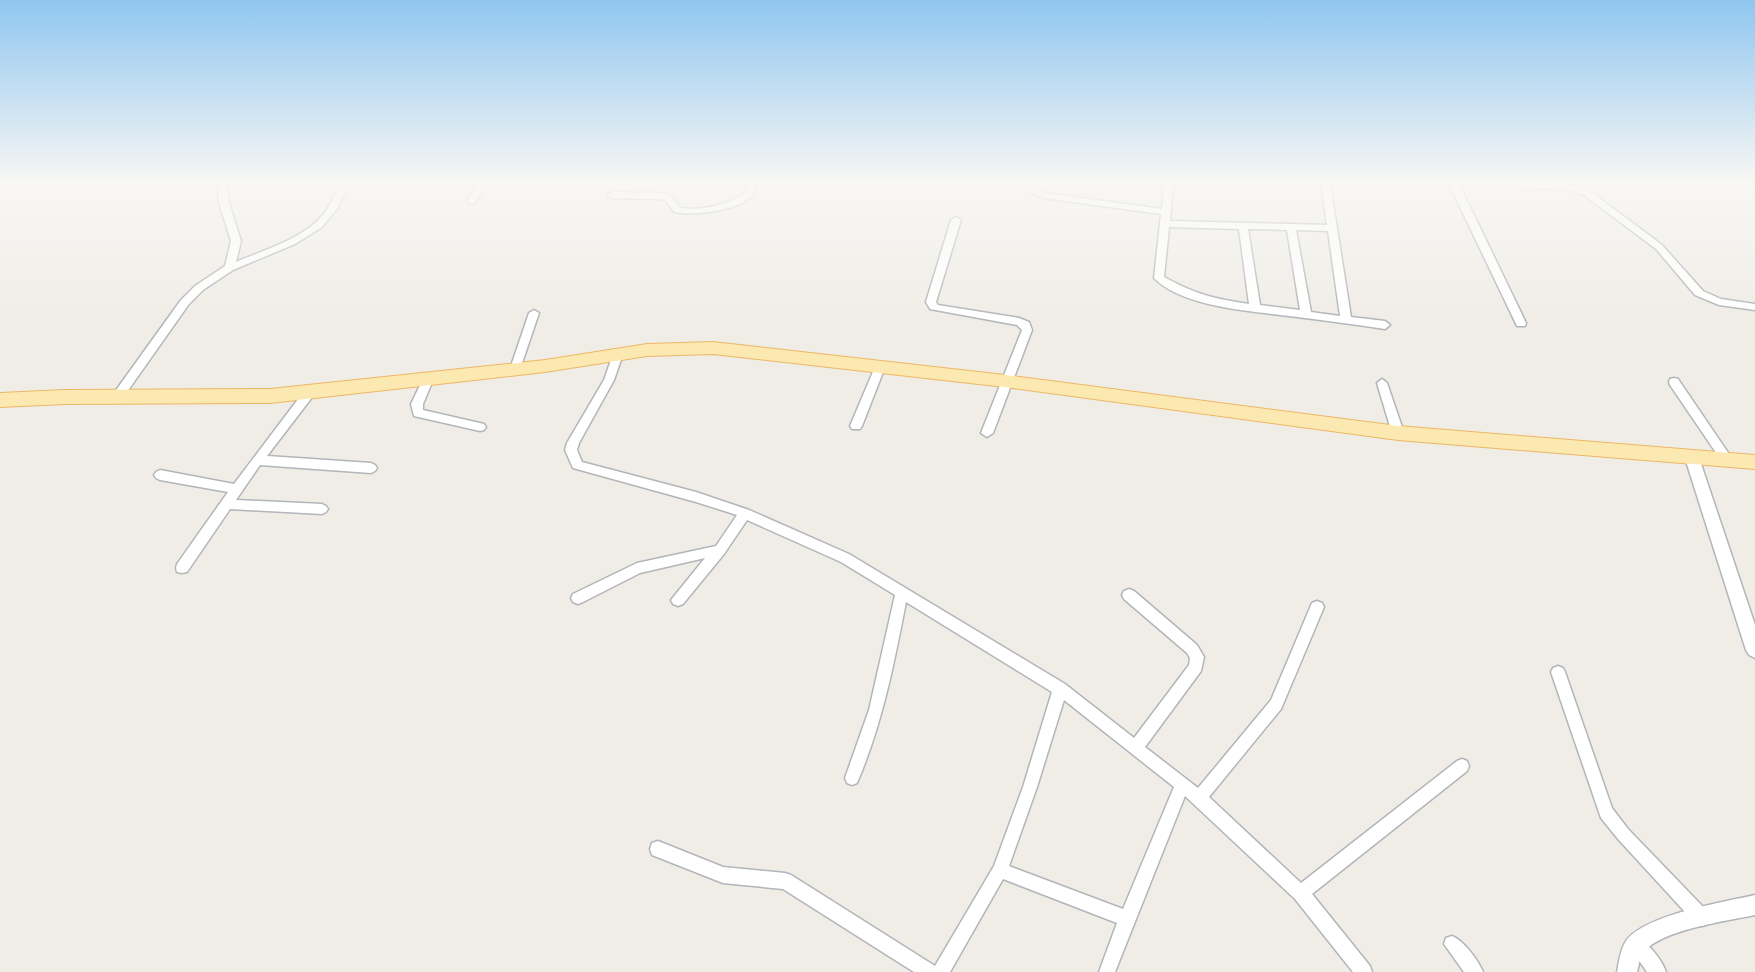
<svg xmlns="http://www.w3.org/2000/svg" width="1755" height="972" viewBox="0 0 1755 972" font-family="Karla,sans-serif">
<style>
.lines{fill:none;stroke-linecap:round;stroke-linejoin:round}
.minor-casing{stroke:#b2b5b9;stroke-width:3}
.tertiary-casing{stroke:#b2b5b9;stroke-width:3}
.primary-casing{stroke:#ecb764;stroke-width:2}
.minor{fill:#fff;fill-rule:evenodd}
.tertiary{fill:#fff;fill-rule:evenodd}
.primary{fill:#fce8b1;fill-rule:evenodd}
</style>
<rect width="100%" height="100%" fill="#f0ede7"/>
<g class="lines">
<defs>
<g id="minor">
<path d="M 218,184 L 227,184 L 229,203 L 241,241 L 236,262 C 266,249 313,236 329,206 C 333,199 336,191 339,184 L 348,184 L 338,208 L 322,227 L 295,244 L 233,270 L 203,290 L 189,304 L 122,399 L 114,399 L 112,396 L 114,393 L 181,300 L 195,286 L 225,266 L 231,241 L 219,203 Z"/>
<polygon points="478,184 487,184 475,203 469,203 467,201"/>
<path d="M 748,184 L 757,184 C 755,189 755,193 751,197 C 736,211 693,216 674,212 L 666,201 L 661,199 L 612,198 L 607,195 L 612,192 L 663,193 L 672,197 L 680,208 C 701,211 728,205 745,193 Z"/>
<path d="M 1014,184 L 1026,184 L 1045,193 L 1162,209 L 1164,184 L 1173,184 L 1170,221 L 1327,225 L 1321,184 L 1330,184 L 1351,317 L 1385,321 L 1390,325 L 1385,329 C 1353,324 1321,320 1289,316 C 1251,311 1182,307 1154,278 L 1161,214 L 1043,198 ZM 1169,227 L 1239,229 L 1249,304 C 1214,299 1195,294 1164,277 ZM 1248,229 L 1287,230 L 1300,310 L 1260,305 ZM 1296,230 L 1328,231 L 1340,316 L 1311,312 Z"/>
<polygon points="1449,184 1568,184 1590,191 1662,245 1703,291 1721,299 1755,304 1755,310 1719,305 1695,295 1656,249 1584,195 1565,189 1460,186 1526,323 1525,326 1517,326"/>
<polygon points="956,217 961,220 936,302 938,305 1019,318 1029,322 1032,330 993,433 987,437 981,433 1022,330 1017,325 930,309 926,302 951,220"/>
<polygon points="534,310 539,313 520,369 515,373 511,372 510,369 529,313"/>
<path d="M 618,350 L 623,354 L 614,380 L 579,443 L 577,450 L 582,462 L 696,492 L 749,510 L 849,554 L 1065,684 L 1134,738 L 1189,665 L 1190,658 L 1187,653 L 1124,599 L 1122,595 L 1124,591 L 1129,589 L 1134,591 L 1197,645 L 1204,657 L 1201,671 L 1145,747 L 1198,788 L 1271,700 L 1312,603 L 1317,601 L 1322,603 L 1324,607 L 1281,709 L 1209,797 L 1301,883 L 1457,761 L 1462,759 L 1467,761 L 1469,766 L 1467,771 L 1312,894 L 1370,966 L 1372,972 L 1353,972 L 1295,899 L 1185,796 L 1115,972 L 1099,972 L 1117,923 L 1003,879 L 950,972 L 914,972 L 783,889 L 723,883 L 652,855 L 650,849 L 652,843 L 658,841 L 723,867 L 785,873 L 791,875 L 935,966 L 994,866 L 1023,787 L 1052,692 L 906,602 C 894,664 882,725 857,783 L 852,785 L 847,783 L 845,778 L 869,710 L 895,595 L 841,562 L 747,520 L 724,554 L 683,604 L 678,606 L 673,604 L 671,600 L 705,558 L 640,573 L 583,602 L 578,604 L 573,602 L 571,598 L 573,594 L 637,563 L 716,546 L 737,515 L 696,502 L 573,468 L 565,450 L 567,443 L 604,380 L 613,354 ZM 1064,700 L 1174,787 L 1123,909 L 1009,866 L 1037,787 Z"/>
<polygon points="880,363 885,367 862,426 860,429 852,429 850,426 875,367"/>
<polygon points="428,376 433,380 423,404 423,410 484,424 486,427 484,430 480,431 414,416 411,404 424,377"/>
<polygon points="1674,378 1678,379 1731,457 1733,460 1731,463 1723,463 1670,385 1669,382 1670,379"/>
<polygon points="1382,379 1387,383 1404,433 1402,436 1398,437 1392,433 1377,383"/>
<polygon points="309,389 313,390 315,393 313,396 267,456 371,463 375,465 377,468 375,471 371,473 260,465 236,500 322,504 326,506 328,509 326,512 322,514 230,509 187,572 182,573 177,572 176,568 177,564 228,492 160,480 156,478 154,475 156,472 160,470 234,484 305,390"/>
<polygon points="1558,666 1563,668 1565,672 1612,808 1628,829 1708,912 1710,918 1708,924 1702,926 1696,924 1618,839 1601,818 1551,672 1553,668"/>
<path d="M 1452,936 C 1464,941 1478,960 1483,972 L 1464,972 L 1444,944 L 1446,938 Z"/>
<path d="M 1636,937 C 1648,942 1662,960 1666,972 L 1647,972 L 1628,945 L 1630,939 Z"/>
</g>
<g id="tertiary">
<polygon points="1692,452 1697,454 1699,458 1755,625 1755,658 1749,655 1746,650 1685,458 1687,454"/>
<path d="M 1755,895 L 1755,915 C 1727,921 1658,930 1642,954 C 1639,959 1639,966 1637,972 L 1617,972 C 1619,962 1620,950 1626,941 C 1644,915 1724,902 1755,895 Z"/>
</g>
<polygon id="primary" points="713,342 1005,375 1398,426 1755,455 1755,469 1398,440 1005,387 713,354 647,356 545,372 270,403 65,404 0,407 0,393 65,390 270,389 545,360 647,344"/>
</defs>
<use href="#minor" class="minor-casing"/>
<use href="#tertiary" class="tertiary-casing"/>
<use href="#primary" class="primary-casing"/>
<use href="#minor" class="minor"/>
<use href="#tertiary" class="tertiary"/>
<use href="#primary" class="primary"/>
</g>
<linearGradient id="sky" x2="0" y2="1"><stop stop-color="#90c6f0"/><stop offset="0.57" stop-color="#f8f7f4"/><stop offset="1" stop-color="#f8f7f4" stop-opacity="0"/></linearGradient>
<rect width="1755" height="320" fill="url(#sky)"/>
</svg>
